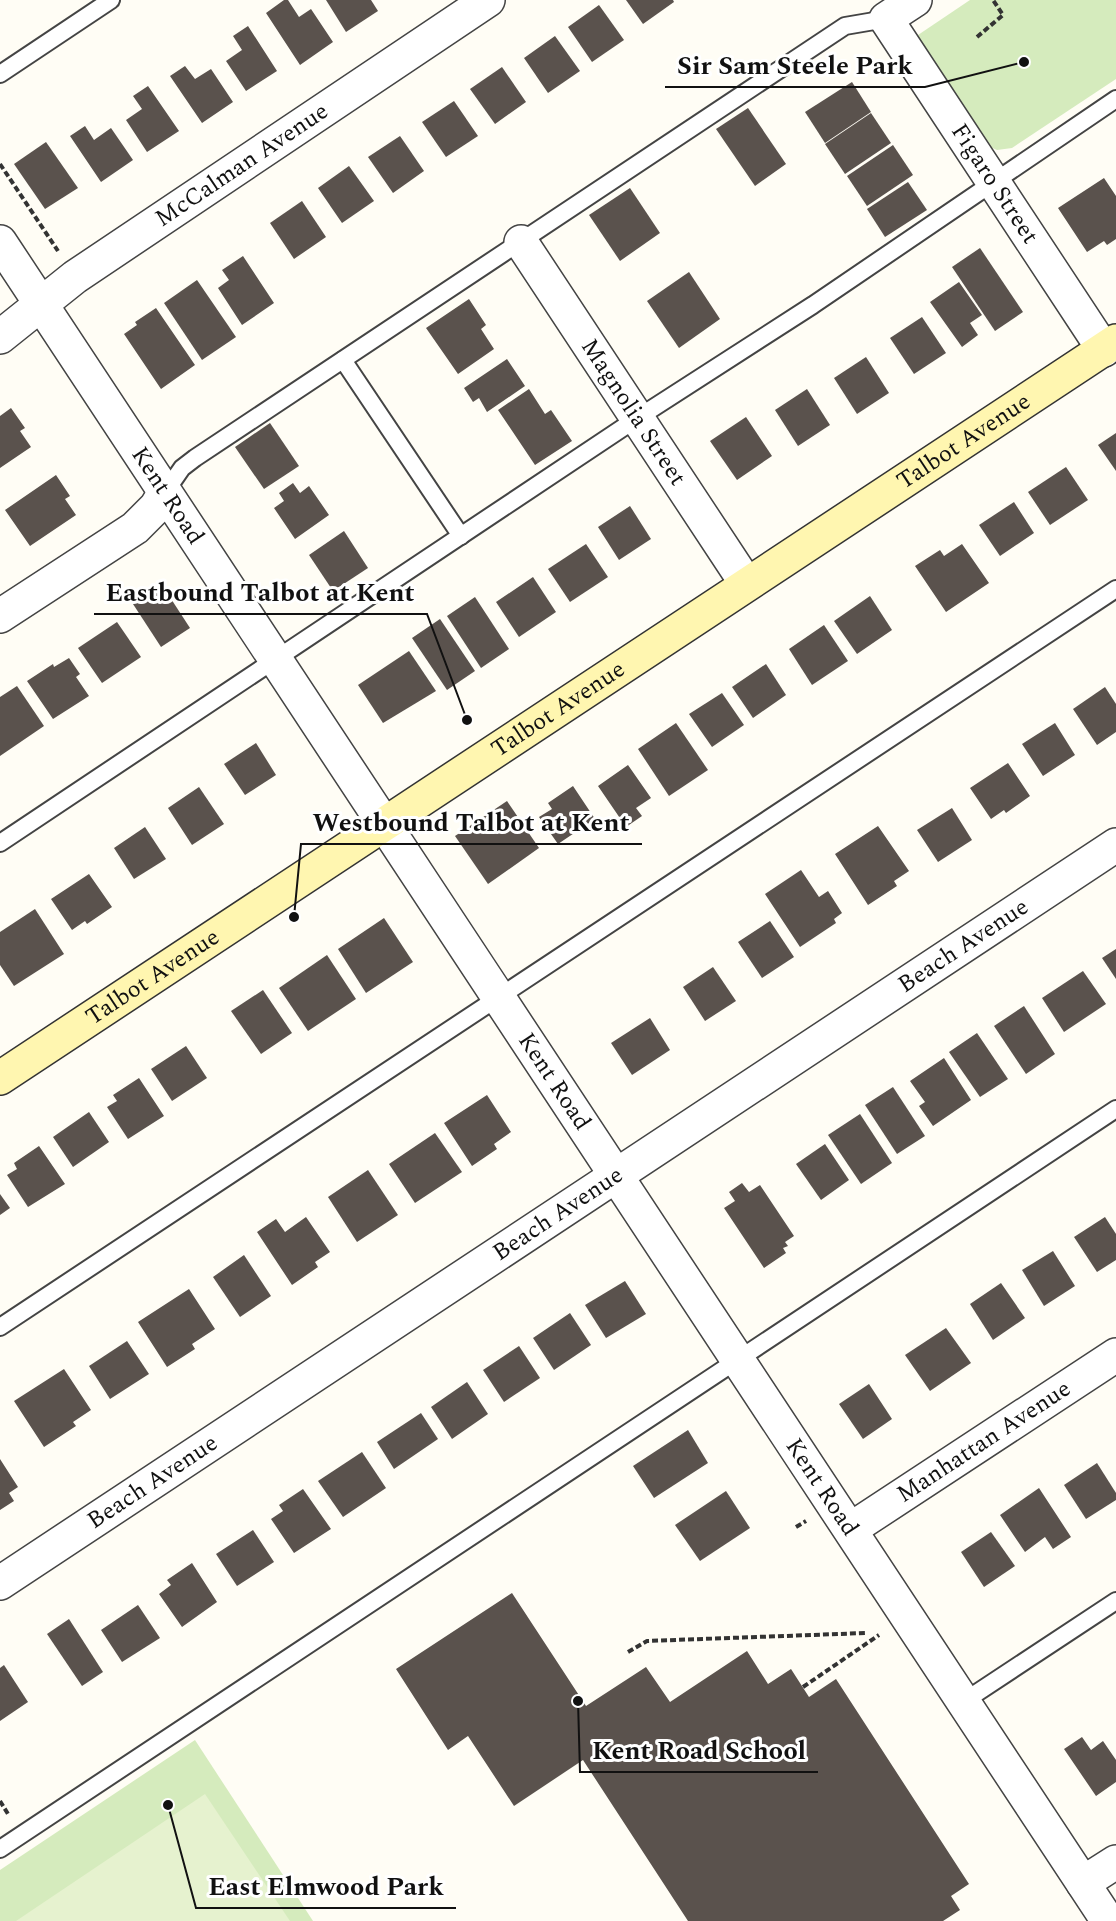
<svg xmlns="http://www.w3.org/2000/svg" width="1116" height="1921" viewBox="0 0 1116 1921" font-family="Spectral,serif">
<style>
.green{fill:#d5ebbd}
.pitch{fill:#e6f2cf}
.building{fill:#5a524d}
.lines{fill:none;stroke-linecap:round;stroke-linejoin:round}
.lane-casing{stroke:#444;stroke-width:20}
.street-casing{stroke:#444;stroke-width:36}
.secondary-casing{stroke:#333;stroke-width:36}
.path{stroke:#333;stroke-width:4;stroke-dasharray:6 3;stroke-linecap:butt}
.lane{stroke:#fff;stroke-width:16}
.street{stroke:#fff;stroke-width:33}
.secondary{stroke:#fff6b0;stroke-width:33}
.labels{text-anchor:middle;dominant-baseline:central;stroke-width:6;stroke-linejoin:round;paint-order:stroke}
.street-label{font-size:24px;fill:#111;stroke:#fff}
.leader{fill:none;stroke:#111;stroke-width:2}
.callout-dot{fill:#111;stroke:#fff;stroke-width:2}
.callout-label{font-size:26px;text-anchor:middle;font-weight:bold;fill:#111;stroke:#fff;stroke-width:6;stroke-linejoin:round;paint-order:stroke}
</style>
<rect width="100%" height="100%" fill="#fffdf5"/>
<g class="green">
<polygon points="970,0 1116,0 1116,79 1012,148 997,150 988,146 920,45 918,35"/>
<polygon points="195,1740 313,1921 0,1921 0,1870"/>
</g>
<polygon class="pitch" points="205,1794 290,1921 16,1921"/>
<g class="building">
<polygon points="284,0 288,0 299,17 311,9 333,42 300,65 266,13"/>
<polygon points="326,0 371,0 378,11 346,32"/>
<polygon points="626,0 673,0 674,2 643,24"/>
<polygon points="599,5 624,40 592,62 568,27"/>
<polygon points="248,26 277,71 246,91 226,61 242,50 233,36"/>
<polygon points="555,36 580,71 548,93 524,58"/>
<polygon points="185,66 195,79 211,69 233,102 202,123 170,76"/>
<polygon points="502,67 526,102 495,124 470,89"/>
<polygon points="852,82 871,112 825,143 805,112"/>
<polygon points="148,86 179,131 147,152 126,120 142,109 133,96"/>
<polygon points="454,101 478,136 446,157 422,122"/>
<polygon points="748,108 786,164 755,186 716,129"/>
<polygon points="871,113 891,143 845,174 825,144"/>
<polygon points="85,126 94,140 111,128 133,160 101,182 70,136"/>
<polygon points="400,136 424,171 393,193 368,157"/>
<polygon points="46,142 78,188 45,209 14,164"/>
<polygon points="893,145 913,175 867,206 847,176"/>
<polygon points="349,166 374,201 342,223 318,188"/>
<polygon points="1104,178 1116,196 1116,239 1107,245 1104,241 1087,252 1058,208"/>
<polygon points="908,182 927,210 885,237 867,209"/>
<polygon points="630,188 660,233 620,261 589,215"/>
<polygon points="302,201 326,237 294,259 270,223"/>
<polygon points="980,248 1023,312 995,331 952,267"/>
<polygon points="243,256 274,303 242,325 218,288 229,280 222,270"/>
<polygon points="689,272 720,319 679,348 647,301"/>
<polygon points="197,280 236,337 202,360 164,303"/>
<polygon points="959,282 982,315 970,323 978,335 962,347 930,302"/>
<polygon points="469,299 486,325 481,329 494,349 458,374 426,328"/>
<polygon points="156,308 195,365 161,389 124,334 137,325 135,322"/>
<polygon points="922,317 946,353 914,374 890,338"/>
<polygon points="866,357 889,393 857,414 834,378"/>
<polygon points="507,359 525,386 487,412 479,398 473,402 464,388"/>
<polygon points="529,389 545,414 551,410 572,441 535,465 498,410"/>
<polygon points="807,389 830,425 798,446 775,410"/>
<polygon points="11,408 25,428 20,431 31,447 0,468 0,416"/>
<polygon points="746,417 772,456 737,480 710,441"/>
<polygon points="270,423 299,466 264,489 235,447"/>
<polygon points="1116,433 1116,471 1098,445"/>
<polygon points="1066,467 1088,500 1050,525 1028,492"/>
<polygon points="56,475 70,496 65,499 76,515 30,546 5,510"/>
<polygon points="293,483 300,493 309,486 329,515 295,539 274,508 284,501 279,493"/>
<polygon points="1014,502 1034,533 1000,556 979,525"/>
<polygon points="630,506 651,539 619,560 598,527"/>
<polygon points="344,531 368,568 333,591 309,555"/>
<polygon points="586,544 608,577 570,602 548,569"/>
<polygon points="962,544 989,583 946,612 915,566 940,550 944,556"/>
<polygon points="533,577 556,612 519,637 496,602"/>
<polygon points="162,585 190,628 161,647 133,604"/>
<polygon points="870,596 892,630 857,654 834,621"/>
<polygon points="475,597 509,649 481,668 447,616"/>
<polygon points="440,619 475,671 447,690 412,638"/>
<polygon points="117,622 141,657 102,683 78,648"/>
<polygon points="824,625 848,661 812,685 789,649"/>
<polygon points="409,651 436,691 383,723 358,685"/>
<polygon points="69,658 80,674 76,677 89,696 53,719 27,681 53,664 54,667"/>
<polygon points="766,664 786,695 753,718 732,687"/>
<polygon points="17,686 44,726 0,756 0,697"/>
<polygon points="1105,687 1116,704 1116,732 1097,745 1073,709"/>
<polygon points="722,693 744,725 712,747 689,714"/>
<polygon points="676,723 708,770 669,796 638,749"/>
<polygon points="1055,723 1075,755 1043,776 1022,744"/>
<polygon points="256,743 276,775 245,795 224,764"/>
<polygon points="1008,763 1030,796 1006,813 1004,810 991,819 970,788"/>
<polygon points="628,765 651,798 636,808 642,816 626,827 598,786"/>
<polygon points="573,786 595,819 558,844 539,817 552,809 548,803"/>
<polygon points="199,787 224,824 192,845 168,808"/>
<polygon points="507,801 539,848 488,884 455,836"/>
<polygon points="952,808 972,840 938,862 917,830"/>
<polygon points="878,826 909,871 894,881 897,886 868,905 835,854"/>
<polygon points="145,827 166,859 134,879 114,848"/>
<polygon points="801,870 819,897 828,891 842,913 834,919 836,923 800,947 765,894"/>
<polygon points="89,874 112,907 87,924 85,921 72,930 51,899"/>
<polygon points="35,909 64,954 14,986 0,965 0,932"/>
<polygon points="384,918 413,962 366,993 338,949"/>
<polygon points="770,921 794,957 762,978 738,942"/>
<polygon points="1116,949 1116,979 1102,958"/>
<polygon points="327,955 356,999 308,1031 279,988"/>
<polygon points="713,967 736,1001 705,1021 683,987"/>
<polygon points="1083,971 1106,1004 1064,1032 1042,998"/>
<polygon points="263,990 292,1033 261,1054 231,1011"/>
<polygon points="1024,1006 1055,1054 1026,1074 994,1026"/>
<polygon points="650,1018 670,1050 632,1075 611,1043"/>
<polygon points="977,1033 1008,1079 980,1097 949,1052"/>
<polygon points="186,1046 207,1078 172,1101 151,1069"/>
<polygon points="944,1058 971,1100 933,1126 919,1106 925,1102 910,1081"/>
<polygon points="139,1078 164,1116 128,1139 107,1107 117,1101 113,1095"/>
<polygon points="893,1087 925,1136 897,1154 865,1105"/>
<polygon points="487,1095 511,1132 494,1144 497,1149 472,1166 444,1123"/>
<polygon points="89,1112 109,1142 73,1167 53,1137"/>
<polygon points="860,1114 892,1163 861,1184 828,1135"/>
<polygon points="435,1133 462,1172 415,1203 389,1164"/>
<polygon points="825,1144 849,1180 821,1200 796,1164"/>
<polygon points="39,1146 65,1184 28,1207 7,1175 17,1169 14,1163"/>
<polygon points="368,1170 398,1215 357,1242 328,1197"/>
<polygon points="742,1183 749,1192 760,1185 794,1236 785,1242 788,1246 783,1248 786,1253 764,1268 724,1208 735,1201 729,1192"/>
<polygon points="0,1194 10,1208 0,1215"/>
<polygon points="306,1217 330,1252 315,1262 318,1267 292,1285 257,1232 276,1219 285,1232"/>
<polygon points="1105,1217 1116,1234 1116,1260 1097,1272 1074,1237"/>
<polygon points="1053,1251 1075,1286 1044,1306 1022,1270"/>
<polygon points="244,1255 271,1296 240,1317 213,1277"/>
<polygon points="625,1281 646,1314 606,1338 585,1305"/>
<polygon points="1001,1283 1025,1318 993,1340 970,1304"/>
<polygon points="189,1289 215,1329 192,1344 195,1349 167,1367 138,1322"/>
<polygon points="570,1313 591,1345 554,1370 533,1338"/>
<polygon points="946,1328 971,1363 930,1391 905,1355"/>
<polygon points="127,1341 149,1374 110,1399 89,1366"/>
<polygon points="519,1346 540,1378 504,1402 483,1370"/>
<polygon points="64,1369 91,1410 73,1422 76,1426 44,1447 14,1401"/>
<polygon points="467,1382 488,1414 452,1439 431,1407"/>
<polygon points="869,1384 892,1419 863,1439 839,1404"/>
<polygon points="421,1413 438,1439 394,1469 377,1442"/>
<polygon points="688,1430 708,1463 654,1498 633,1466"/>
<polygon points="362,1452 386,1488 343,1517 318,1481"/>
<polygon points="0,1459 18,1487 9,1493 14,1501 0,1510"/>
<polygon points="1097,1463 1116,1493 1116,1500 1086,1519 1064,1485"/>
<polygon points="1039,1488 1071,1537 1053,1549 1045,1537 1025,1552 1000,1515"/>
<polygon points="303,1489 331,1529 294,1553 271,1519 283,1511 279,1505"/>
<polygon points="726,1491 750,1528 700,1561 675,1525"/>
<polygon points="253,1530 274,1562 237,1586 216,1554"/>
<polygon points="991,1532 1015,1566 984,1587 961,1552"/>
<polygon points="192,1563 217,1602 182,1627 159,1594 171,1585 167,1580"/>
<polygon points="512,1593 586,1706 646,1667 670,1702 747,1651 768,1684 791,1669 809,1697 836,1679 969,1884 951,1896 960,1910 943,1921 688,1921 583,1760 514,1806 468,1736 448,1750 396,1669"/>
<polygon points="138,1605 160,1638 122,1662 101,1630"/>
<polygon points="69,1619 103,1672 82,1686 47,1634"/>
<polygon points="4,1665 28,1702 0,1721 0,1668"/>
<polygon points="1082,1737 1091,1750 1103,1741 1116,1760 1116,1782 1096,1796 1064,1749"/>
</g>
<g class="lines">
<defs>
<g id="lane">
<polyline points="0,74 111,0"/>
<polyline points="343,360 461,536"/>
<polyline points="164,494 182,468 195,458 845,26 886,19"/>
<polyline points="0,843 636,419 813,305 1116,99"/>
<polyline points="0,1327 1116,589"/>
<polyline points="963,1702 1116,1601"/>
<polyline points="0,1849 1116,1109"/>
</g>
<g id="street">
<path id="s1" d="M 915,0 L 886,19 L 1104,350"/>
<path id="s2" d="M 0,242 L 1108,1921"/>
<path id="s3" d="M 521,242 L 746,583"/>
<path id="s4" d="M 0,337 L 75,277 L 488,0"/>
<polyline points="0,616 135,528 156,507 164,494"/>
<path id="s5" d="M 851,1529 L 1116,1355"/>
<path id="s6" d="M 0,1583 L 1116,845"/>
<polyline points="1083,1883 1116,1862"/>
</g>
<g id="secondary">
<path id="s7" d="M 0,1078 L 1116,341"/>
</g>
</defs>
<use href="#lane" class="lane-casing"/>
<use href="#street" class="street-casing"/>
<use href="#secondary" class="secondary-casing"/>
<g class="path">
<polyline points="977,37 1003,15 993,0"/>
<polyline points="0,164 58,251"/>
<polyline points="796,1527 806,1521"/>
<polyline points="628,1652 647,1641 866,1633"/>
<polyline points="803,1687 879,1635"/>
<polyline points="0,1801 8,1814"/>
</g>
<use href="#lane" class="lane"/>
<use href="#street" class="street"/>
<use href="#secondary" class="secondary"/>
</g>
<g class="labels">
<g class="street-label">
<text stroke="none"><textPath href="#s4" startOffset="297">McCalman Avenue</textPath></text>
<text stroke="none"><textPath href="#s1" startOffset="232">Figaro Street</textPath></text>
<text stroke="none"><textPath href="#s3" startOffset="204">Magnolia Street</textPath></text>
<text stroke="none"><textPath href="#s7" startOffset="1155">Talbot Avenue</textPath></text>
<text stroke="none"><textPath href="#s2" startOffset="304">Kent Road</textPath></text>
<text stroke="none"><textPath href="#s7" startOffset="669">Talbot Avenue</textPath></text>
<text stroke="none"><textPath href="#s6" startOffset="1155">Beach Avenue</textPath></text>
<text stroke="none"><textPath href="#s7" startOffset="183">Talbot Avenue</textPath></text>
<text stroke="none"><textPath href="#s2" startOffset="1006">Kent Road</textPath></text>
<text stroke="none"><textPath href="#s6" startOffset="669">Beach Avenue</textPath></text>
<text stroke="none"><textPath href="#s5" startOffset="159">Manhattan Avenue</textPath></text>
<text stroke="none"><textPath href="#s6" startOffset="183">Beach Avenue</textPath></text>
<text stroke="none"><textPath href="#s2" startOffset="1492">Kent Road</textPath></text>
</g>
</g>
<path class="leader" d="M1024 62L925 87H665M467 720L427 614H94M294 917L301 844H642M578 1701L580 1772H818M168 1805L196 1908H456"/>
<g class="callout-dot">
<circle cx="1024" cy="62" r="6"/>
<circle cx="467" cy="720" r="6"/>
<circle cx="294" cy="917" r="6"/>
<circle cx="578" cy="1701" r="6"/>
<circle cx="168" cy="1805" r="6"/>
</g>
<g class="callout-label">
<text x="795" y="74">Sir Sam Steele Park</text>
<text x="260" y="601">Eastbound Talbot at Kent</text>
<text x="471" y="831">Westbound Talbot at Kent</text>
<text x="699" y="1759">Kent Road School</text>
<text x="326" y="1895">East Elmwood Park</text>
</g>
</svg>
